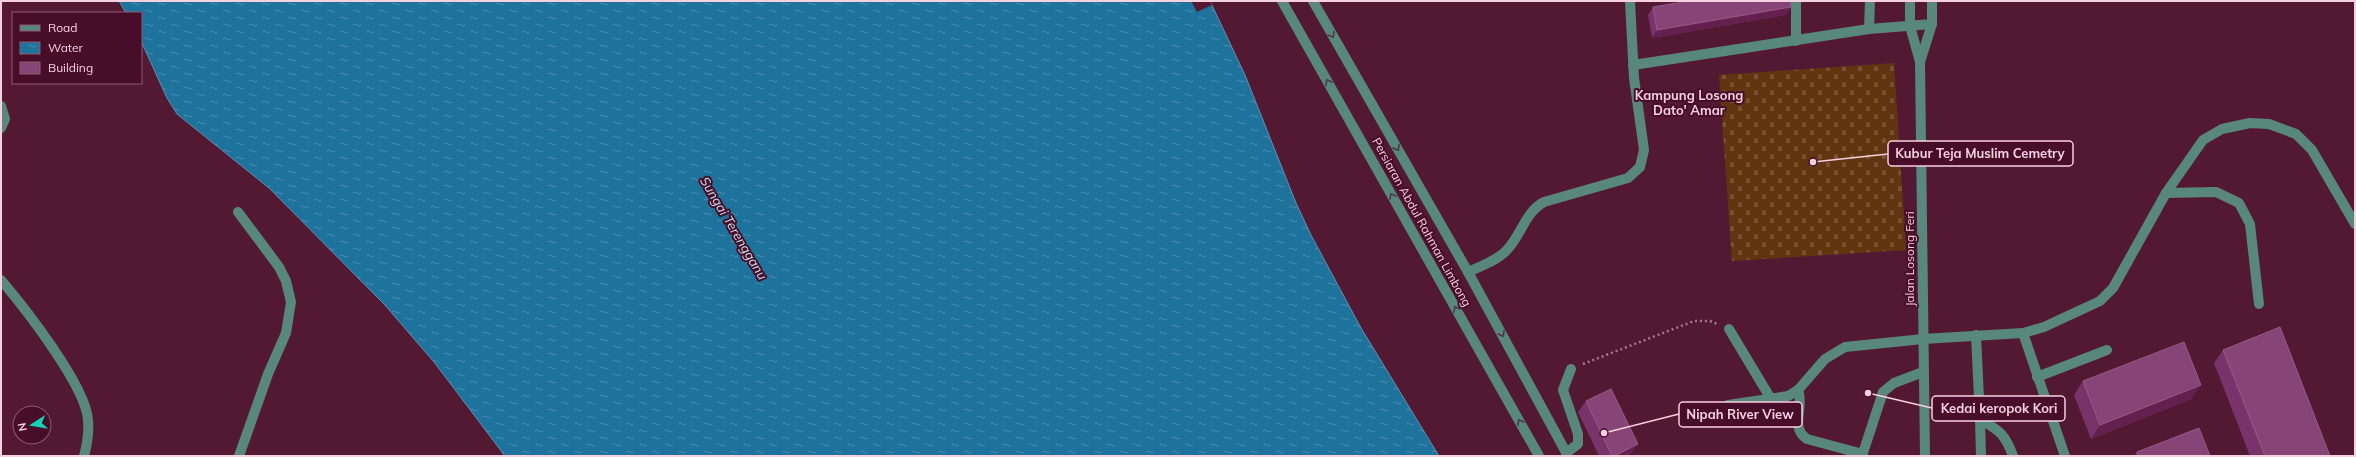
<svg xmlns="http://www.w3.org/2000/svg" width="2356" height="457" viewBox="0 0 2356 457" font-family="Mulish,sans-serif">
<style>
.cemetery{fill:url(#cemetery-stones)}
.water{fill:url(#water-ripples);stroke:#5f8fb0}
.pier{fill:#531933}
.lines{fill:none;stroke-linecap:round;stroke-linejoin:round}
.path{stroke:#a8788c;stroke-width:2.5;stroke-dasharray:2 3;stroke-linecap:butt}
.minor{stroke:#57887b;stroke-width:10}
.wall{fill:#79336b}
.shaded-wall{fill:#64214f}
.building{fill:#874477;stroke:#985a87}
.oneway{stroke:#4d3846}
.labels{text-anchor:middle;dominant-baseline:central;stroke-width:4;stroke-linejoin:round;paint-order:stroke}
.street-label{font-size:12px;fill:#f7d1de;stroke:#470d29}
.neighbourhood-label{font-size:13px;font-weight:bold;fill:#f7d1de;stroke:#470d29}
.water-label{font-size:13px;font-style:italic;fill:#cbe2f0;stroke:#470d29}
.leader{fill:none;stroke:#f7d1de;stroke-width:1.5}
.callout-dot{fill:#f7d1de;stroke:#470d29;stroke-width:1.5}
.callout{fill:#470d29;stroke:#f7d1de;stroke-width:1.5}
.callout-label{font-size:13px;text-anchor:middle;font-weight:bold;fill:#f7d1de}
</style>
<defs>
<pattern id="cemetery-stones" width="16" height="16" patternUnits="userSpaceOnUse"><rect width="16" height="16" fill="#623511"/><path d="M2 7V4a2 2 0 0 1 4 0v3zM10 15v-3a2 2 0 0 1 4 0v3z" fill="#795133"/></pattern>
<pattern id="water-ripples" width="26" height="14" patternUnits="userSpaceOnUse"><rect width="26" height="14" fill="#1e739d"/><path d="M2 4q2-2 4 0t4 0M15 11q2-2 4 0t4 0" fill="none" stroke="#4b8caf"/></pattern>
</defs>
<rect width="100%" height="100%" fill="#531933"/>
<polygon class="cemetery" points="1894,63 1906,250 1732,261 1719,75"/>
<polygon class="water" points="119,1 1210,1 1245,75 1296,203 1311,235 1361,328 1439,456 505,456 434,362 384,304 269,188 177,114 167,98 141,41 141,13 126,13"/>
<polygon class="pier" points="1191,1 1210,1 1212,5 1197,12"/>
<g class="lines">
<polyline class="path" points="1583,364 1694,321 1710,321 1717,324"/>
<g class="minor">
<polyline points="1282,1 1539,456"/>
<polyline points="1313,1 1468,272 1568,456"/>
<polyline points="1796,1 1796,41"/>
<polyline points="1910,1 1910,26 1920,62 1925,456"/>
<polyline points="1869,29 1870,1"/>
<polyline points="1920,62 1932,24 1932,1"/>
<polyline points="1633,65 1869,29 1932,24"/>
<polyline points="1,106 5,119 1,128"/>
<polyline points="2166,193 2216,192 2239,203 2250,224 2259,304"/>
<polyline points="238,212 279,267 286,281 291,302 286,333 268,374 239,456"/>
<path d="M 1468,272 C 1481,266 1496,261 1506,251 C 1522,235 1524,213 1544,202 L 1628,178 L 1640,167 L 1644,150 L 1634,78 L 1630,1"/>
<path d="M 1,280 C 24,307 86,386 88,420 C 89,431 87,445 84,456"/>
<polyline points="1729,329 1771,399"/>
<polyline points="2023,333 2065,456"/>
<path d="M 1976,335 L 1980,419 C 2000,431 2005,434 2013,456"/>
<polyline points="2037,377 2107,350"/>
<path d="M 1798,390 C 1805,408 1789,427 1807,439 L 1863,454"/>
<polyline points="1728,405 1788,396 1798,390 1825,359 1845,347 1923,339 2023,333 2044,327 2100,301 2113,288 2166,193 2203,140 2222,129 2250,123 2269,124 2296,134 2312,150 2355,224"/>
<polyline points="1980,419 1981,456"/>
<polyline points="1566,453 1578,444 1578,434 1563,390 1571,369"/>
<polyline points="1862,456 1883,392 1894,383 1923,372"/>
</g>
</g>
<g class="wall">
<polygon points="1653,7 1791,7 1786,15 1652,38 1648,15"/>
<polygon points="2223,350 2330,456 2250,456 2214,363"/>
<polygon points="2083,381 2191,399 2091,439 2074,395"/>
<polygon points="1586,401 1630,455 1628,456 1599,456 1578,412"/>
<polygon points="2137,452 2210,456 2134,456"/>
</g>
<g class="shaded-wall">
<polygon points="1791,7 1786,15 1652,38 1657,30"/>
<polygon points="2201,385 2191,399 2091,439 2100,425"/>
<polygon points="1638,444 1630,455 1628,456 1614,456"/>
</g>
<g class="building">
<polygon points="1689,1 1790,1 1791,7 1657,30 1653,7"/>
<polygon points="2280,327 2330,456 2265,456 2223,350"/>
<polygon points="2184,342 2201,385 2100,425 2083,381"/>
<polygon points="1611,389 1638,444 1614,456 1612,456 1586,401"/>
<polygon points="2199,428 2210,456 2138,456 2137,452"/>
</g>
<defs><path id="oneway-chevron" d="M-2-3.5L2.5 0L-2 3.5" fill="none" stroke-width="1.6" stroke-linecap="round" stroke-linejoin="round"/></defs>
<g class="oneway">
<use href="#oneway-chevron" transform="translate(1332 35) rotate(60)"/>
<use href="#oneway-chevron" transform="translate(1328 82) rotate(-119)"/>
<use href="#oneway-chevron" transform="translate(1397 148) rotate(60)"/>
<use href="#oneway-chevron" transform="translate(1392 196) rotate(-119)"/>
<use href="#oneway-chevron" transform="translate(1456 309) rotate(-119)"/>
<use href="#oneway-chevron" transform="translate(1502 334) rotate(61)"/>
<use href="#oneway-chevron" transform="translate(1520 422) rotate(-119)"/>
</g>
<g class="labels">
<g class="street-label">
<text transform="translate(1422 222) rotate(61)">Persiaran Abdul Rahman Limbong</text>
<text transform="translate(1909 259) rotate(-90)">Jalan Losong Feri</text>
</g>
<g class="neighbourhood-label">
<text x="1689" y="95">Kampung Losong<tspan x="1689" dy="15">Dato' Amar</tspan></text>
</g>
<g class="water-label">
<text transform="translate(734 228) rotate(59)">Sungai Terengganu</text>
</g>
</g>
<path class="leader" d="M1813 162L1888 154M1868 393L1932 408M1604 433L1679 414"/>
<g class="callout-dot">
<circle cx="1813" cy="162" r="4"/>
<circle cx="1868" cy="393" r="4"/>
<circle cx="1604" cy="433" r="4"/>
</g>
<g class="callout">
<rect x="1888" y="141" width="185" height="25" rx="4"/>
<rect x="1932" y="396" width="133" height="25" rx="4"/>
<rect x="1679" y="402" width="123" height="25" rx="4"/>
</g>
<g class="callout-label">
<text x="1980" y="158">Kubur Teja Muslim Cemetry</text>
<text x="1999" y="413">Kedai keropok Kori</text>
<text x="1740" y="419">Nipah River View</text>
</g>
<rect width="2356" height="457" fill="none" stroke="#f7d1de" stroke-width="4"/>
<rect x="12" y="12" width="130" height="72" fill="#470d29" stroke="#8d5b71"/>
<rect x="20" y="25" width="20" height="6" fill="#57887b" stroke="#8d5b71"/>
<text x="48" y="32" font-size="12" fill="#f7d1de">Road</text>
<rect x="20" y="42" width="20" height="12" fill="url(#water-ripples)" stroke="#8d5b71"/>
<text x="48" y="52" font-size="12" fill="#f7d1de">Water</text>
<rect x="20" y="62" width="20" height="12" fill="#874477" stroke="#8d5b71"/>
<text x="48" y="72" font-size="12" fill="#f7d1de">Building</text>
<g transform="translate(32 425) rotate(258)"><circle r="19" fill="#470d29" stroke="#8d5b71"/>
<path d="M0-3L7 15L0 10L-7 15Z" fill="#13d5b3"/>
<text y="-6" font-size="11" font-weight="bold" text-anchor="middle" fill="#f7d1de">N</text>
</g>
</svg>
